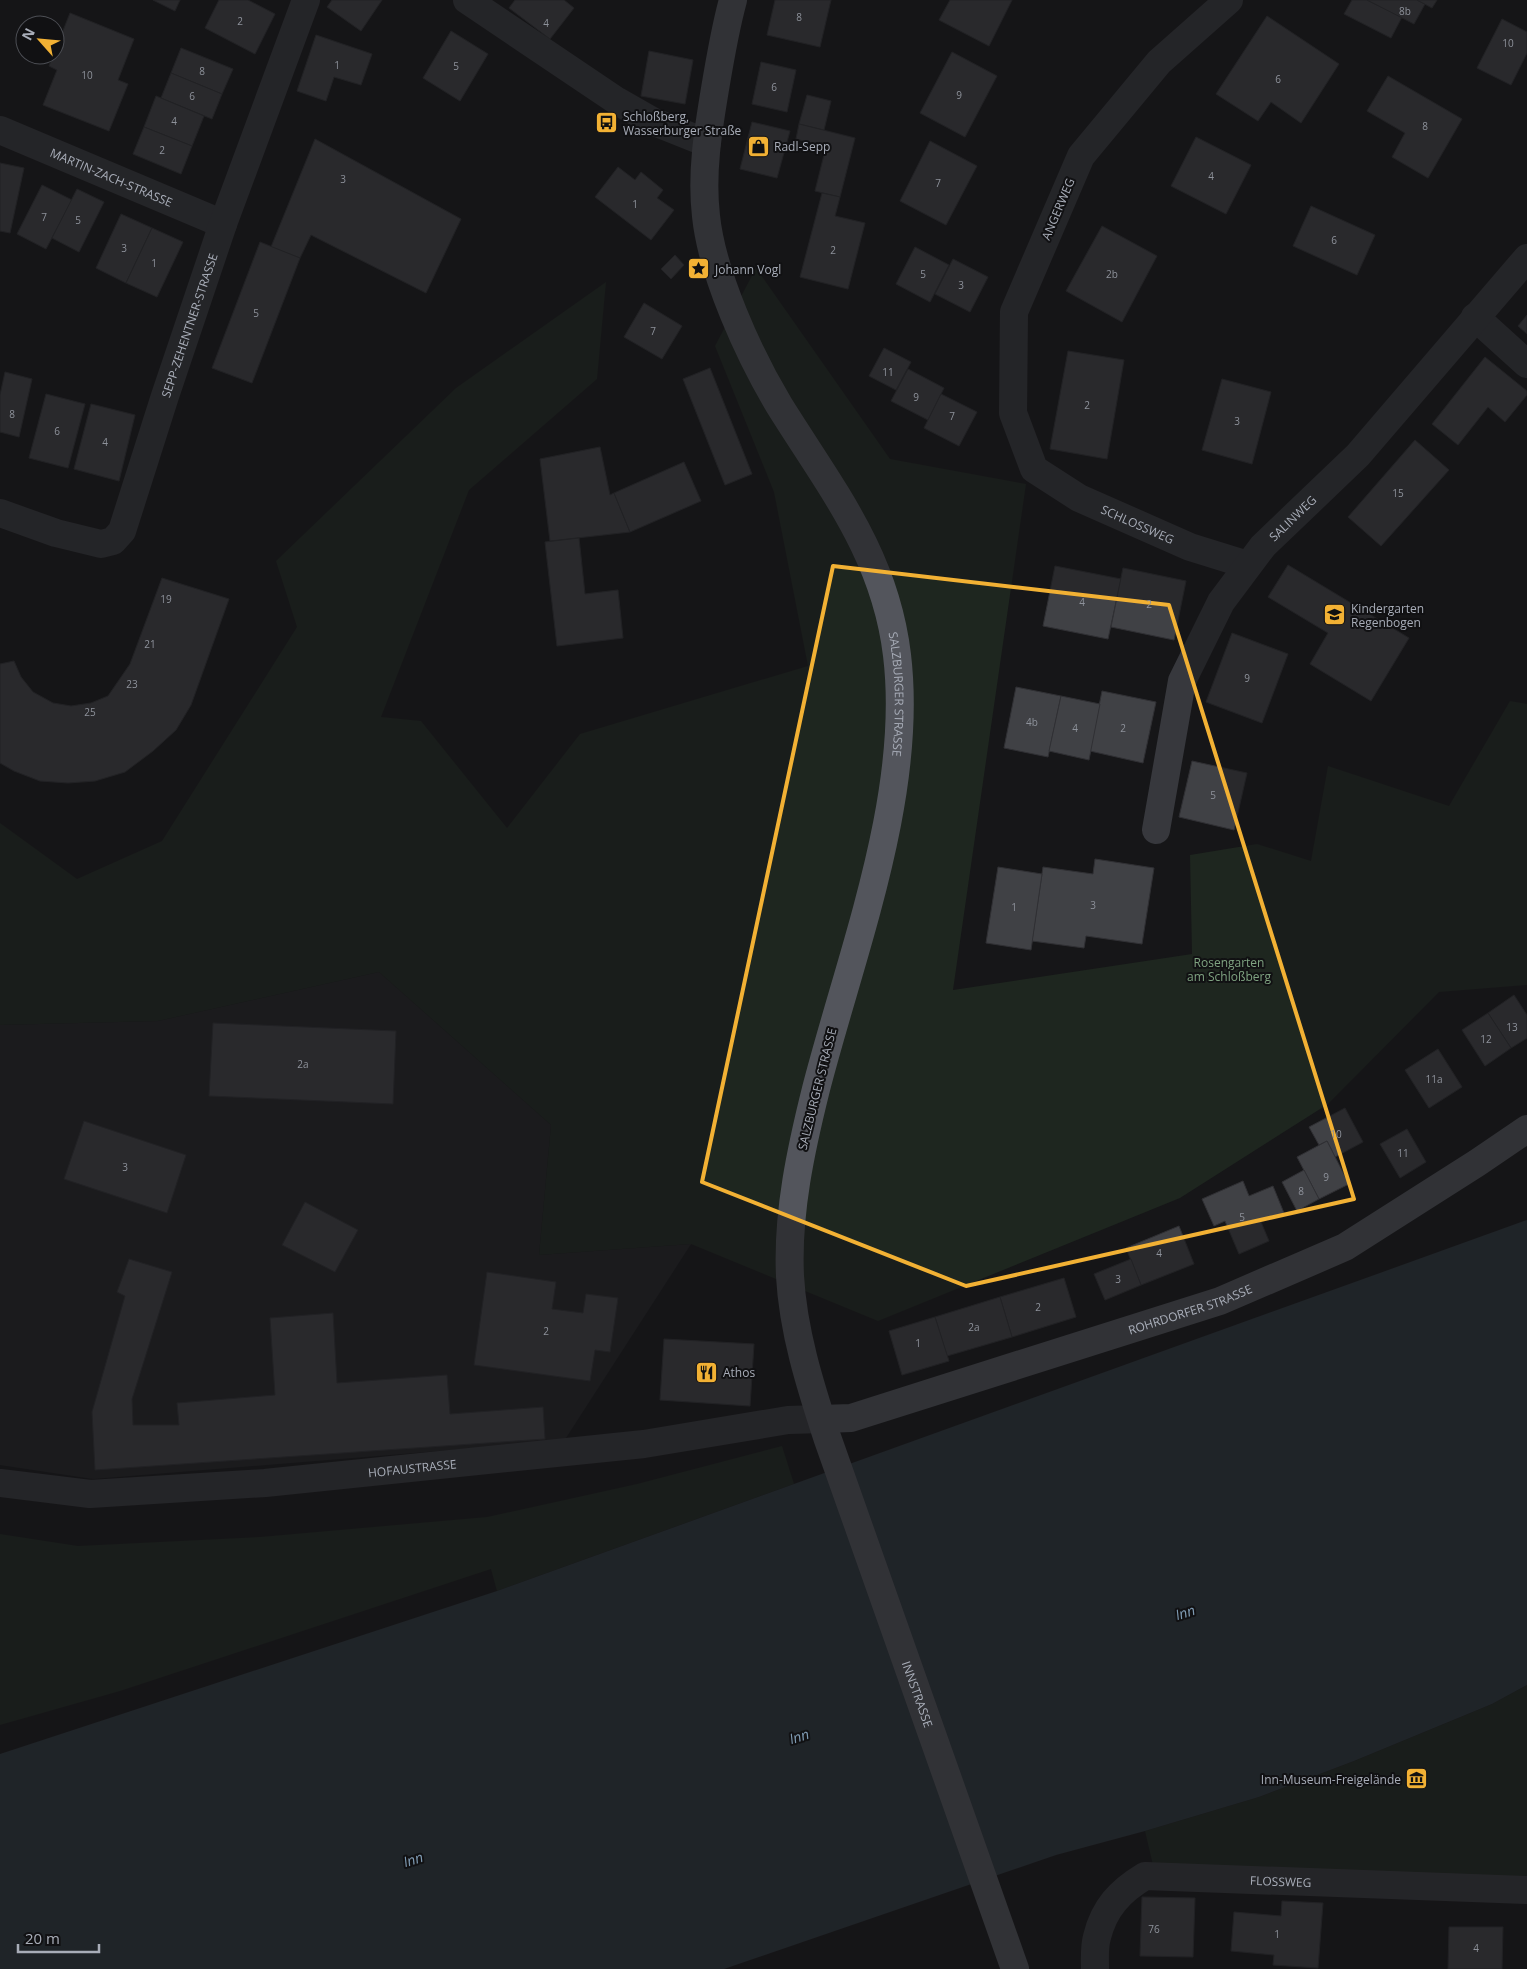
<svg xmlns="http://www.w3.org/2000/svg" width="1527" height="1969" viewBox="0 0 1527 1969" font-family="'Open Sans',sans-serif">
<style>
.built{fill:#222225}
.green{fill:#1e261f}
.water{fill:#2c353c}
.building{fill:#404145;stroke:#303034}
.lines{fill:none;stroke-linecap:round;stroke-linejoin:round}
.minor{stroke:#37383d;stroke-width:28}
.major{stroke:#53555c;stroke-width:28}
.marked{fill:none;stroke:#f2b134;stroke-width:4;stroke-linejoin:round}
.labels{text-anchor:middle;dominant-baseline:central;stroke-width:4;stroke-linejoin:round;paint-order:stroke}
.number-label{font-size:10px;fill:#8e929b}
.poi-label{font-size:12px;fill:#a8adb8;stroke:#111113;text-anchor:start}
.street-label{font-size:12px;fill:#a8adb8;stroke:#111113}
.park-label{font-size:12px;fill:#7fa381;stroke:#111113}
.water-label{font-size:14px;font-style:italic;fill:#7f9bb3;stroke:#111113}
</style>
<rect width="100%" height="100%" fill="#161618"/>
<polygon class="built" points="379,972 551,1125 539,1255 691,1244 564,1441 93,1479 0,1465 0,1025 158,1021"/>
<g class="green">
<polygon points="756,268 890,459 1026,484 953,990 1192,954 1190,855 1257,844 1311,861 1328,766 1449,806 1510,701 1527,704 1527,985 1439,992 1328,1104 1180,1198 878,1321 691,1244 539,1255 551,1125 379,972 158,1021 0,1025 0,823 77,879 162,841 297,627 276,561 456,388 606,282 597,379 469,490 381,717 421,721 507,828 580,734 808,666 774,492 715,346"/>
<polygon points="782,1446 794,1484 497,1591 491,1569 120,1691 0,1725 0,1534 78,1546 260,1537 487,1517 637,1484"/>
<polygon points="1527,1685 1527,1882 1153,1865 1145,1831 1259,1797 1354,1761 1492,1704"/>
</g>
<polygon class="water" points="1527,1220 1527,1685 1492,1704 1354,1761 1259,1797 1145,1831 1056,1855 724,1969 0,1969 0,1754 497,1591"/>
<g class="building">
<polygon points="153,0 180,0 175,11"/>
<polygon points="219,0 248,0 275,14 255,54 205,28"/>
<polygon points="332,0 382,0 361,31 327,7"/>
<polygon points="515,0 564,0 574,8 550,39 509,8"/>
<polygon points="775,0 831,0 820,47 767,35"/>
<polygon points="950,0 1012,0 989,46 939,20"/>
<polygon points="1352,0 1367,0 1402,17 1391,38 1344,14"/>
<polygon points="1367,0 1417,0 1425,4 1414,24"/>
<polygon points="1417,0 1437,0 1432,8"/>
<polygon points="70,13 134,39 118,80 128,84 109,131 43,105 57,70 49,66 53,55 55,55 55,51"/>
<polygon points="1267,16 1339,64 1301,123 1271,102 1258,121 1216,94"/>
<polygon points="1502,19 1527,32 1527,53 1511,85 1477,68"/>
<polygon points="451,31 488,54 460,101 423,78"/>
<polygon points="316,35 372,54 361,85 334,77 326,101 297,91"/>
<polygon points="181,48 233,69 222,94 171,73"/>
<polygon points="649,51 693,60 685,104 641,96"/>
<polygon points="952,52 997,76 965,137 920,113"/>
<polygon points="761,62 796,70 787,112 752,104"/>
<polygon points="171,73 222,94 212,119 161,98"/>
<polygon points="1388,76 1462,119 1428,178 1392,157 1405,133 1367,111"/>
<polygon points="807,95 831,101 824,130 799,124"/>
<polygon points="156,96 204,116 192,146 144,127"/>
<polygon points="752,122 790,131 777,178 740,169"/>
<polygon points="799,124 855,138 840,197 815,191 826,147 796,139"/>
<polygon points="144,127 192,146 181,174 133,154"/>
<polygon points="1196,137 1251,165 1226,214 1171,186"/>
<polygon points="315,139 461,219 426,293 311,235 300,258 271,247"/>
<polygon points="930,141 977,166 946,225 900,201"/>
<polygon points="0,163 24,168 10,233 0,231"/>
<polygon points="618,167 635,180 641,172 663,190 657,198 674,210 651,240 595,197"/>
<polygon points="42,185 72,200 46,249 17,234"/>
<polygon points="77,189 104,202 79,252 52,238"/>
<polygon points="822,193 840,197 835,216 865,223 848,289 800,277"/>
<polygon points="1311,206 1375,235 1357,275 1293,246"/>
<polygon points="121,214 152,228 126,283 96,268"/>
<polygon points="1102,226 1157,256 1122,322 1066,291"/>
<polygon points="152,228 183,242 157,297 126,283"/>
<polygon points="260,242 300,258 252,383 212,368"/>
<polygon points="915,247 949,265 930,302 896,284"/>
<polygon points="675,255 684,265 671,279 661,269"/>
<polygon points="953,259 988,277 970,312 935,294"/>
<polygon points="644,303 682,326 662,359 624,337"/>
<polygon points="1527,315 1527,334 1518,326"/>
<polygon points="884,348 911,362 896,390 869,376"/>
<polygon points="1068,351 1124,360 1107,459 1050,449"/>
<polygon points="1485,357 1527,391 1527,395 1505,422 1488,407 1458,445 1432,424"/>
<polygon points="710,368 752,474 725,485 683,379"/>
<polygon points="908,369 944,388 928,420 891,401"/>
<polygon points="5,372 32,379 19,437 0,432 0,395"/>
<polygon points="1222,379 1271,392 1252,464 1202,450"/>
<polygon points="46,394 85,404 68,468 29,458"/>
<polygon points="941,394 977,412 959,446 924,428"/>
<polygon points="91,404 135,415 119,481 74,469"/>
<polygon points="1415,440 1449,470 1381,546 1348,517"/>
<polygon points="600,447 610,495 614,493 630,532 550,541 540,459"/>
<polygon points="684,462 701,501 630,532 614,493"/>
<polygon points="579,538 585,594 618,590 623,638 557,646 545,542"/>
<polygon points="1288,565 1409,638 1371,701 1310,664 1328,633 1268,597"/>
<polygon points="1055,566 1121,579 1108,639 1043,626"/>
<polygon points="1123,568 1186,581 1174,640 1111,627"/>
<polygon points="162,578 229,599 191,705 176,730 153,751 125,772 95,781 68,783 40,781 14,771 0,763 0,664 14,661 21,677 33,692 53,703 71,706 91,703 108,696 130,664"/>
<polygon points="1232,633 1288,654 1262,723 1206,702"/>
<polygon points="1016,687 1061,696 1048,757 1004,748"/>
<polygon points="1102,691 1156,702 1143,763 1090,751"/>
<polygon points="1061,696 1100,704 1089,760 1049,751"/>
<polygon points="1192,761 1247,773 1234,830 1179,817"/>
<polygon points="1095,859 1154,868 1142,944 1086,936 1084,948 1032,941 1043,867 1093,874"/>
<polygon points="998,867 1042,874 1031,950 986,943"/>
<polygon points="1514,995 1527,1015 1527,1038 1511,1048 1488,1013"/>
<polygon points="1488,1013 1511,1048 1485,1066 1462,1030"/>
<polygon points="213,1023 396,1031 393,1104 209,1096"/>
<polygon points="1438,1049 1462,1087 1429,1108 1405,1070"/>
<polygon points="1345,1108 1363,1142 1335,1157 1327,1141 1319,1145 1309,1127"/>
<polygon points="84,1121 186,1155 167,1213 64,1179"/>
<polygon points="1407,1129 1426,1162 1400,1178 1380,1144"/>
<polygon points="1327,1141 1349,1184 1319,1199 1297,1157"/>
<polygon points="1304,1170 1319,1199 1297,1211 1282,1182"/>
<polygon points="1243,1181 1249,1196 1273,1186 1284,1213 1261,1222 1269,1241 1239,1254 1225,1221 1214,1226 1202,1199"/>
<polygon points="305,1202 358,1230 335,1272 282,1245"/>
<polygon points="1179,1226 1194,1264 1141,1285 1126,1248"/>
<polygon points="129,1259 172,1272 132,1399 133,1425 179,1425 177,1403 275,1395 270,1318 333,1313 337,1383 447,1375 450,1414 543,1407 545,1439 95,1470 92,1412 125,1296 117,1292"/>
<polygon points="1131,1259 1141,1285 1105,1300 1094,1274"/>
<polygon points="487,1272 556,1282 552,1309 583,1313 586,1294 618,1298 610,1352 595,1350 590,1381 474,1365"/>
<polygon points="1064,1278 1076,1317 1012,1337 1000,1297"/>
<polygon points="1000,1297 1012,1337 947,1356 935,1317"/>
<polygon points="935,1317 949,1361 902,1375 889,1331"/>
<polygon points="664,1339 754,1344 750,1406 660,1400"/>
<polygon points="1142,1897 1195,1898 1193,1957 1140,1956"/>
<polygon points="1282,1901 1323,1903 1318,1968 1273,1965 1274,1955 1231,1951 1234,1912 1281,1916"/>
<polygon points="1449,1927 1503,1927 1502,1969 1448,1969"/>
</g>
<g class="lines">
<g class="minor">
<polyline points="467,0 617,101 652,121 707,143"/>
<path id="s1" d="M 1229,0 L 1159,62 L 1081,156 L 1014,312 L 1013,413 L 1034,469 L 1079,498 L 1190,547 L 1248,565"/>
<path id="s2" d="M 0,130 L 223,224"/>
<polyline points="1475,317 1527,364"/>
<path id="s3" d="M 0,513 L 56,533 L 101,544 L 113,541 L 122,531 L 165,396 L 223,224 L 306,0"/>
<path id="s4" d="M 1156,830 L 1182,681 L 1221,602 L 1263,546 L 1358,455 L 1527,258"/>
<path id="s5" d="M 0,1483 L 90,1494 L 265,1483 L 644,1444 L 788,1420 L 822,1419"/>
<path id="s6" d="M 1095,1969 C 1095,1959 1094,1947 1097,1937 C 1104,1908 1120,1891 1145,1876 L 1527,1890"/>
</g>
<g class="major">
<path id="s7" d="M 733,0 C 725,29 720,59 715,89 C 708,131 701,173 706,216 C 712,274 749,355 779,405 C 830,487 885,554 897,655 C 914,796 851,953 816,1089 C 801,1149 787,1213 790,1276 C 793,1331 810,1385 827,1437 L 1015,1969"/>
<path id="s8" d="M 822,1419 L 851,1418 L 1220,1301 L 1345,1247 L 1477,1163 L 1527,1129"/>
</g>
</g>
<path d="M0 0H1527V1969H0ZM 833,566 L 1169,605 L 1354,1199 L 966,1286 L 702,1182 Z" fill="#161618" fill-opacity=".55" fill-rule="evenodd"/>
<path class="marked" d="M 833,566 L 1169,605 L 1354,1199 L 966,1286 L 702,1182 Z"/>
<defs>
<symbol id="bus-square" viewBox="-11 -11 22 22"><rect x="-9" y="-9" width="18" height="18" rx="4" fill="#f2b134" stroke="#111113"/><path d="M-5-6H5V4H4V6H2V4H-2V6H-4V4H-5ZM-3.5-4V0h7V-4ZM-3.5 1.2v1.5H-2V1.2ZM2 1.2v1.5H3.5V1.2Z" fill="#111"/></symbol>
<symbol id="shop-square" viewBox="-11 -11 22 22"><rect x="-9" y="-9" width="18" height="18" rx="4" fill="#f2b134" stroke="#111113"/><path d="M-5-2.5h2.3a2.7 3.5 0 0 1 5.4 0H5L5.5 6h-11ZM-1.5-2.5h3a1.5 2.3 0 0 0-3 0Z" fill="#111"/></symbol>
<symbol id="sight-square" viewBox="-11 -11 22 22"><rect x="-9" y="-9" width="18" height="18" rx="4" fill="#f2b134" stroke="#111113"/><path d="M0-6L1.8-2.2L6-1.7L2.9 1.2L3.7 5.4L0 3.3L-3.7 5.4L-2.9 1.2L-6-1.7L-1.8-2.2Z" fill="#111"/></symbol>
<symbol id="school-square" viewBox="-11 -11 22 22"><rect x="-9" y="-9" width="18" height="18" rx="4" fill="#f2b134" stroke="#111113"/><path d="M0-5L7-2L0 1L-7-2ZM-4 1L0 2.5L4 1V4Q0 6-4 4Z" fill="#111"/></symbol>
<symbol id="restaurant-square" viewBox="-11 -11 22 22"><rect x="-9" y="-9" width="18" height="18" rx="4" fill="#f2b134" stroke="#111113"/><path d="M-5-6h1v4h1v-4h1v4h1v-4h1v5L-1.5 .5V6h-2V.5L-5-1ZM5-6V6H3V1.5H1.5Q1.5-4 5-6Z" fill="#111"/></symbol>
<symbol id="museum-square" viewBox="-11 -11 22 22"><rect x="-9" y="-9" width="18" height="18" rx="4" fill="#f2b134" stroke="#111113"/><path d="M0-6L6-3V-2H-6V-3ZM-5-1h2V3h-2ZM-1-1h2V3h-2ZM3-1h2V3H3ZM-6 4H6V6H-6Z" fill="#111"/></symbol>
</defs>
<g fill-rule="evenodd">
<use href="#bus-square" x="594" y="110" width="25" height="25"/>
<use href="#shop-square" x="746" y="134" width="25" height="25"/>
<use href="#sight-square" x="686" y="256" width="25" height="25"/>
<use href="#school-square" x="1322" y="602" width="25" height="25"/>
<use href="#restaurant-square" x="694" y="1360" width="25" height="25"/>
<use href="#museum-square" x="1404" y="1766" width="25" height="25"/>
</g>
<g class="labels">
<g class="number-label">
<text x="1405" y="11">8b</text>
<text x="799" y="17">8</text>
<text x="240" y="21">2</text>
<text x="546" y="23">4</text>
<text x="1508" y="43">10</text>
<text x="337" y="65">1</text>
<text x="456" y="66">5</text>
<text x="202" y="71">8</text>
<text x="87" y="75">10</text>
<text x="1278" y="79">6</text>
<text x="774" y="87">6</text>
<text x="959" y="95">9</text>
<text x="192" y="96">6</text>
<text x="174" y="121">4</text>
<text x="1425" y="126">8</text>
<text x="162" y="150">2</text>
<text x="1211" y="176">4</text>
<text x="343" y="179">3</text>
<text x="938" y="183">7</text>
<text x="635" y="204">1</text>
<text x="44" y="217">7</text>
<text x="78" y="220">5</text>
<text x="1334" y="240">6</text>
<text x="124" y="248">3</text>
<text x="833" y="250">2</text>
<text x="154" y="263">1</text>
<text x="923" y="274">5</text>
<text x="1112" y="274">2b</text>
<text x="961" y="285">3</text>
<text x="256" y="313">5</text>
<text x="653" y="331">7</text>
<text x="888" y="372">11</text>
<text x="916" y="397">9</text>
<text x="1087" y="405">2</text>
<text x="12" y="414">8</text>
<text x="952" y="416">7</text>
<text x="1237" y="421">3</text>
<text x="57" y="431">6</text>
<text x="105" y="442">4</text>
<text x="1398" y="493">15</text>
<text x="166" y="599">19</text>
<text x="1082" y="602">4</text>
<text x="1149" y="604">2</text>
<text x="150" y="644">21</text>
<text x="1247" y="678">9</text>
<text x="132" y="684">23</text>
<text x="90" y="712">25</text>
<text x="1032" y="722">4b</text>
<text x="1075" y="728">4</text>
<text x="1123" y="728">2</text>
<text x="1213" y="795">5</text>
<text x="1093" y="905">3</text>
<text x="1014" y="907">1</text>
<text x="1512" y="1027">13</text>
<text x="1486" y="1039">12</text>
<text x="303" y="1064">2a</text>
<text x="1434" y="1079">11a</text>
<text x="1336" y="1134">10</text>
<text x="1403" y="1153">11</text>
<text x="125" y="1167">3</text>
<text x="1326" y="1177">9</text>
<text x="1301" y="1191">8</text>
<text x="1242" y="1217">5</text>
<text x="1159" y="1253">4</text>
<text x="1118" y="1279">3</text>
<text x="1038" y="1307">2</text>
<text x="974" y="1327">2a</text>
<text x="546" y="1331">2</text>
<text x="918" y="1343">1</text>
<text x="1154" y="1929">76</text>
<text x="1277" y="1934">1</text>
<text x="1476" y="1948">4</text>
</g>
<g class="poi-label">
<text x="623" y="116">Schloßberg,<tspan x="623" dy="14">Wasserburger Straße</tspan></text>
<text x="774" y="146">Radl-Sepp</text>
<text x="715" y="269">Johann Vogl</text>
<text x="1351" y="608">Kindergarten<tspan x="1351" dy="14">Regenbogen</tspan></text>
<text x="723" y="1372">Athos</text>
<text x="1401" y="1779" text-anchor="end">Inn-Museum-Freigelände</text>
</g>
<g class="street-label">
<text stroke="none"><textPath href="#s2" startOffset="121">MARTIN-ZACH-STRASSE</textPath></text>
<text transform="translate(1058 209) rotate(-67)">ANGERWEG</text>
<text stroke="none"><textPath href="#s3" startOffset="348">SEPP-ZEHENTNER-STRASSE</textPath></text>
<text stroke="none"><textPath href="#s4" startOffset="350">SALINWEG</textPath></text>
<text stroke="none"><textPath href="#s1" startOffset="664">SCHLOSSWEG</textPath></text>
<text stroke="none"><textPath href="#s7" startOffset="741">SALZBURGER STRASSE</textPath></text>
<text transform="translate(817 1089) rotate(-76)">SALZBURGER STRASSE</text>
<text stroke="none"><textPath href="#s8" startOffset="385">ROHRDORFER STRASSE</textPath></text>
<text stroke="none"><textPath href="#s5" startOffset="414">HOFAUSTRASSE</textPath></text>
<text stroke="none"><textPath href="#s7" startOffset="1774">INNSTRASSE</textPath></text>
<text stroke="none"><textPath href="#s6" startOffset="248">FLOSSWEG</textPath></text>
</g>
<g class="park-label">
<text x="1229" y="962">Rosengarten<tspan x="1229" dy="14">am Schloßberg</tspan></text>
</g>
<g class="water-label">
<text transform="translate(1185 1612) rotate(-18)">Inn</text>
<text transform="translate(799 1736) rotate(-18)">Inn</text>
<text transform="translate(413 1859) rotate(-18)">Inn</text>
</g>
</g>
<g transform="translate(40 40) rotate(297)"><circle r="24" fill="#111113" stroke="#4d4f55"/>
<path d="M0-4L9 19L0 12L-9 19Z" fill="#f2b134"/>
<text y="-8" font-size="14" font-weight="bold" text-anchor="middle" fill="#a8adb8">N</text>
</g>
<path d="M18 1944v8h81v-8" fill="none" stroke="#a8adb8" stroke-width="2.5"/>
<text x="25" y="1944" font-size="15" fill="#a8adb8" stroke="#111113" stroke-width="4" paint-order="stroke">20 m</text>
</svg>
